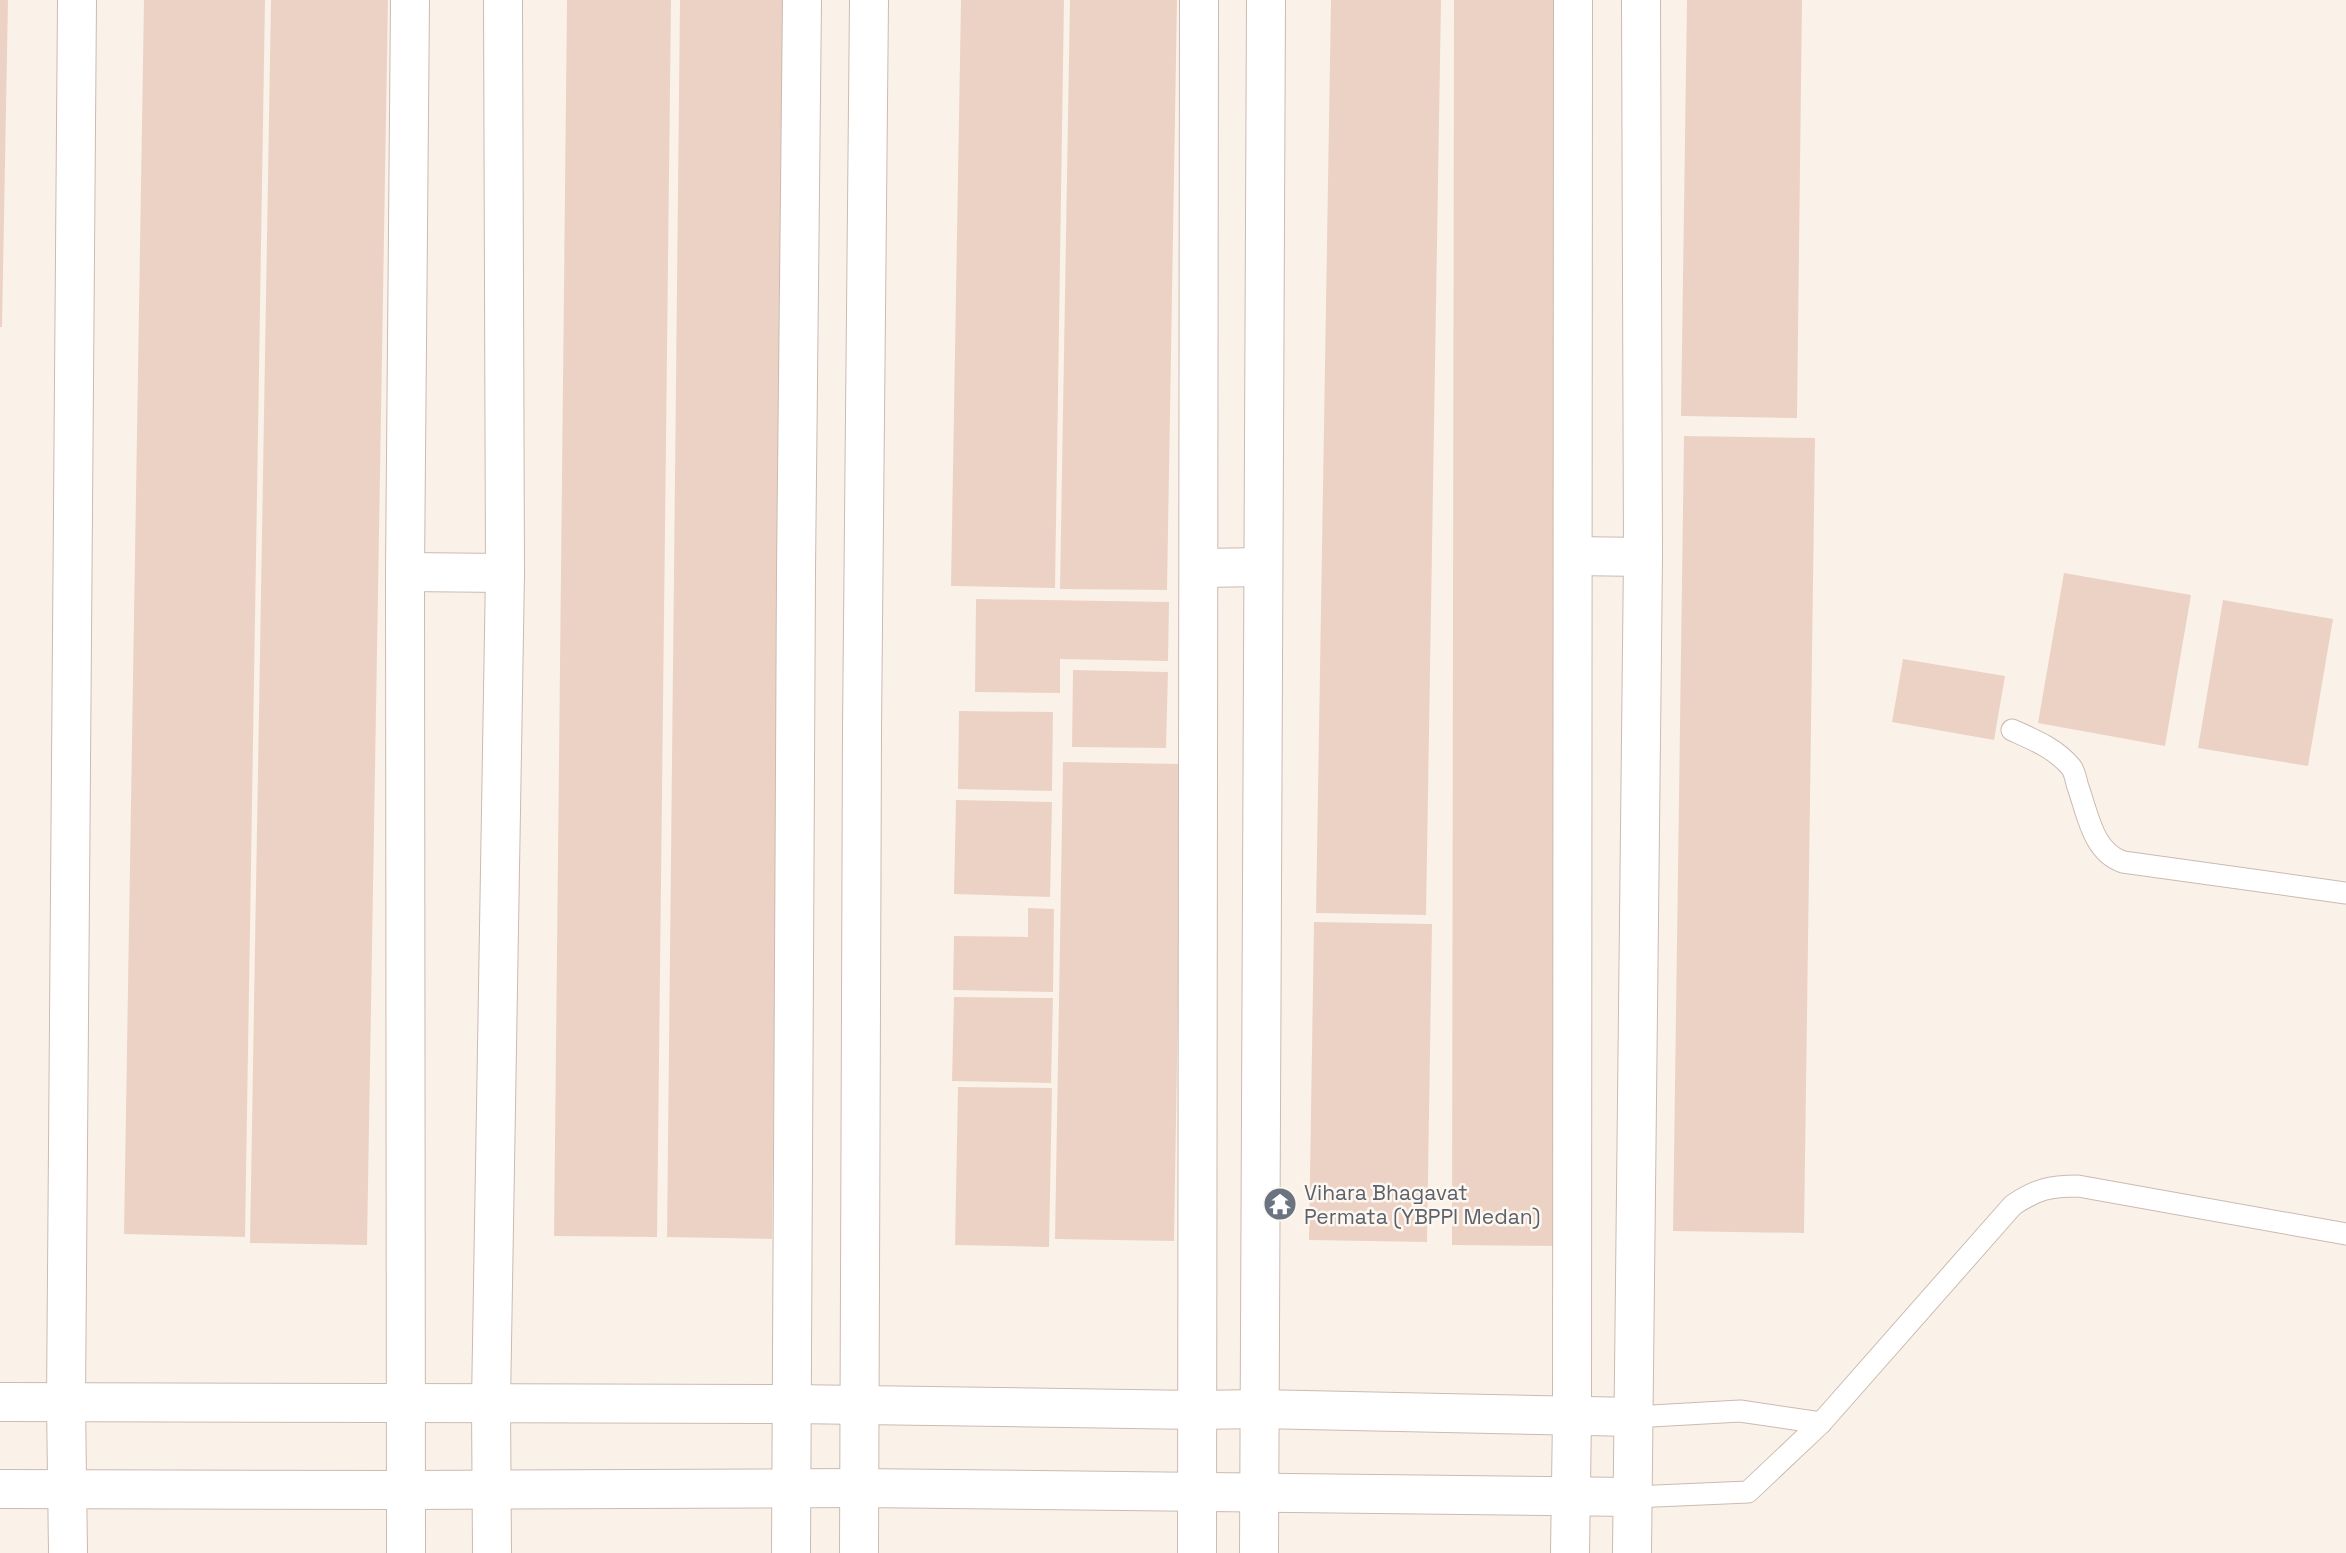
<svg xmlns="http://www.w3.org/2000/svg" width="2346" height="1553" viewBox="0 0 2346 1553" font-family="'Space Grotesk',sans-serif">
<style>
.building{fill:#ecd2c4}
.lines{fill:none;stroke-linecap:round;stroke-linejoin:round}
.service-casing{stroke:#cbbab0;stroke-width:23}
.minor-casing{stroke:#cbbab0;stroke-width:40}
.service{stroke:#fff;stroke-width:21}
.minor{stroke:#fff;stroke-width:38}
.labels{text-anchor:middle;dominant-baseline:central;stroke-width:5;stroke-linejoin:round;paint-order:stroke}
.worship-label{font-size:21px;fill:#5b616d;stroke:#fdf7ef;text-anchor:start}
</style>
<rect width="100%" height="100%" fill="#faf2e9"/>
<g class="building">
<polygon points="0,0 8,0 2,327 0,327"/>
<polygon points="144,0 265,0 245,1237 124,1234"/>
<polygon points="271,0 388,0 367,1245 250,1243"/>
<polygon points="567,0 671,0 657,1237 554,1236"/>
<polygon points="680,0 786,0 772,1239 667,1237"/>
<polygon points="961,0 1064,0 1055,588 951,586"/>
<polygon points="1070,0 1177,0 1167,590 1060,589"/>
<polygon points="1331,0 1441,0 1426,915 1316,913"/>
<polygon points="1454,0 1565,0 1563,1246 1452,1245"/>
<polygon points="1687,0 1802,0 1797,418 1681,416"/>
<polygon points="1684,436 1815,438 1804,1233 1673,1231"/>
<polygon points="2064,573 2191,595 2165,746 2038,723"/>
<polygon points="976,599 1169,602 1168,661 1060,659 1060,693 975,692"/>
<polygon points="2223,600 2333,619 2308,766 2198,748"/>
<polygon points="1903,659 2005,676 1994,740 1892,722"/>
<polygon points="1073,670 1168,672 1166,748 1072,747"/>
<polygon points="959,711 1053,712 1052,791 958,789"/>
<polygon points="1063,762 1182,764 1174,1241 1055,1239"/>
<polygon points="956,800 1052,802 1050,897 954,894"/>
<polygon points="1028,908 1054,909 1053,992 953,990 954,936 1028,937"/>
<polygon points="1314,922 1432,924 1427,1242 1309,1240"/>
<polygon points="954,997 1053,998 1051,1083 952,1081"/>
<polygon points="958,1087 1052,1088 1049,1247 955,1245"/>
</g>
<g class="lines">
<defs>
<g id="service">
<path d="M 2012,730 C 2034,740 2055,748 2071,767 C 2075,772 2076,781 2078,787 C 2088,815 2093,852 2123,862 L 2346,893"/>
<polyline points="1634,1417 1740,1411 1821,1423"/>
<path d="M 1633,1497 L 1748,1492 L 1821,1423 L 2013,1205 C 2037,1189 2050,1186 2078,1186 L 2346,1234"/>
</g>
<g id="minor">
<polyline points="1573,556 1643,557"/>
<polyline points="1200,568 1263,567"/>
<polyline points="405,572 505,573"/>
<polyline points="0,1402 792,1404 1197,1410 1258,1409 1634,1417"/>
<polyline points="0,1489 405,1490 859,1488 1633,1497"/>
<polyline points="68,1553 66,1402 77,0"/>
<polyline points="406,1553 405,572 410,0"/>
<polyline points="492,1553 491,1403 505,573 503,0"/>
<polyline points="791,1553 796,571 802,0"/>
<polyline points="859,1553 862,729 869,0"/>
<polyline points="1197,1553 1199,0"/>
<polyline points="1259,1553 1266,0"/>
<polyline points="1570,1553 1572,1417 1573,0"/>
<polyline points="1632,1553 1643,557 1641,0"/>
</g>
</defs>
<use href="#service" class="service-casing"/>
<use href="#minor" class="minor-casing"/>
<use href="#service" class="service"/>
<use href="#minor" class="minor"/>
</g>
<defs>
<symbol id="temple-disc" viewBox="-11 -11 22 22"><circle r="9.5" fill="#6b7280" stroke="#fdf7ef"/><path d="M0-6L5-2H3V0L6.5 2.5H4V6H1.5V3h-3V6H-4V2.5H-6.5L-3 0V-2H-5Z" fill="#fff"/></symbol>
</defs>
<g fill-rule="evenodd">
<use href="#temple-disc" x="1261" y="1185" width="38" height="38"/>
</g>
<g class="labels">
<g class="worship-label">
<text x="1304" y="1192">Vihara Bhagavat<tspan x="1304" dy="24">Permata (YBPPI Medan)</tspan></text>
</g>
</g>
</svg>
